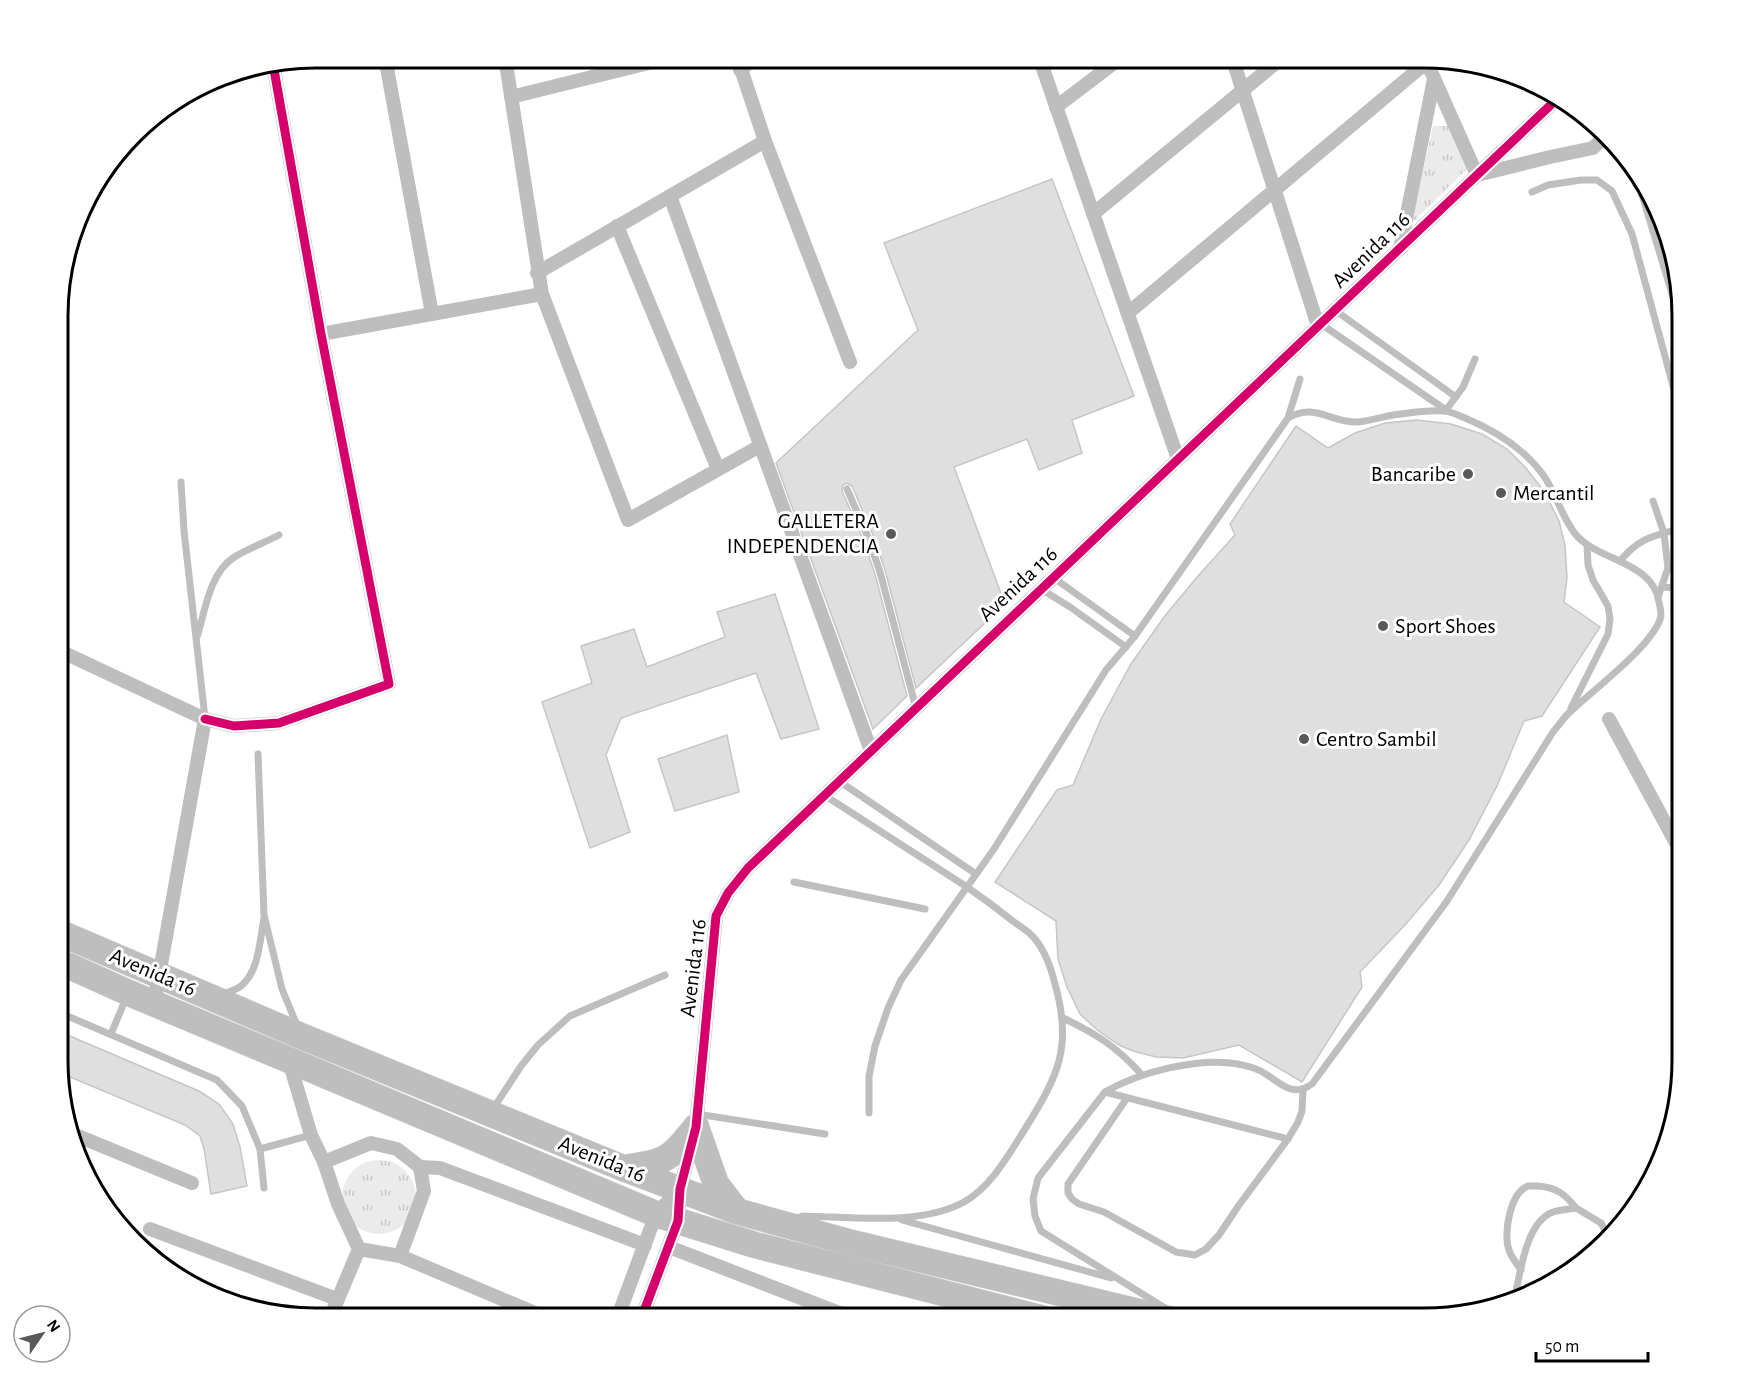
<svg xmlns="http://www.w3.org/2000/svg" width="1740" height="1376" viewBox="0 0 1740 1376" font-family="'Alegreya Sans',sans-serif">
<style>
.park{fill:url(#park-tufts)}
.building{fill:#dfdfdf;stroke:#c6c6c6;stroke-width:1.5}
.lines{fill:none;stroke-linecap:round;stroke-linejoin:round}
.highway-casing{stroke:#dbdbdb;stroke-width:27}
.lane{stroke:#bebebe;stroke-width:7}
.street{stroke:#bebebe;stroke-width:14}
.highway{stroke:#bebebe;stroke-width:26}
.cycleway-casing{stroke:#fff;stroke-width:13}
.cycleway{stroke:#d6006c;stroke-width:9}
.poi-dot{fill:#595959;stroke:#fff;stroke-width:2}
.labels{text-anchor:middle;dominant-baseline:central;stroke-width:6;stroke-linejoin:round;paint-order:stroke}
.street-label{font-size:22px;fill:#000;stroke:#fff}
.poi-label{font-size:22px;fill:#000;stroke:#fff;text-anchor:start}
.rim{fill:none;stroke:#000;stroke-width:3}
</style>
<defs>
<pattern id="park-tufts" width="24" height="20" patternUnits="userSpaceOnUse" patternTransform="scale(1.5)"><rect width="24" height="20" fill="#ebebeb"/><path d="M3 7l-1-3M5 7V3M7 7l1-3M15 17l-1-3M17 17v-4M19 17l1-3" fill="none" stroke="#c8c8c8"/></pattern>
</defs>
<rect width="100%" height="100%" fill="#fff"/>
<g class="park">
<polygon points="1433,126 1449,126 1467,169 1411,224"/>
<circle cx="379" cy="1197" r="37"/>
</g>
<g class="building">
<polygon points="1052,179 1134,396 1072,420 1082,453 1039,470 1027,439 954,467 1005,604 916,688 885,570 873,535 852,486 847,483 843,485 842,491 863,539 875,574 907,696 873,729 776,463 918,330 884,243"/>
<polygon points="1417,420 1451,424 1482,434 1507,449 1525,467 1544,491 1559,521 1565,545 1567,578 1564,602 1600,627 1542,716 1524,721 1497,786 1469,840 1439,885 1405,925 1360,972 1362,987 1302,1082 1239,1045 1183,1058 1156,1057 1133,1051 1119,1045 1096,1029 1080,1014 1067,987 1058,959 1056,921 995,882 1057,790 1073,785 1101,719 1131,664 1164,617 1198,576 1235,535 1230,524 1296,426 1328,448 1355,433 1385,423"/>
<polygon points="775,594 819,729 781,739 756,673 621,718 606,755 630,832 590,848 542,702 592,683 581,646 634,629 647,667 725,637 717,612"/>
<polygon points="727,735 739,792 675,811 658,759"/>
<polygon points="58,1031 199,1091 219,1104 233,1124 240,1147 247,1186 211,1194 204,1149 200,1136 185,1125 58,1072"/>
</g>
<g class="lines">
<defs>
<g id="highway">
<polyline points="58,932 301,1036 623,1168 736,1211 852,1243 1168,1319"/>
<polyline points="58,961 129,993 656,1214 755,1245 1045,1319"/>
<polyline points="696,1127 716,1184 736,1210"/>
<path d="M 624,1168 C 668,1161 668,1161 696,1127"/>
</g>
</defs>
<use href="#highway" class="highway-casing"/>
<g class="lane">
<polyline points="1644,185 1642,195 1683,330"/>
<polyline points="1532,192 1548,185 1581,180 1597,180 1612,191 1632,234 1683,423"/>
<polyline points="1336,311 1456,397"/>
<polyline points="1321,324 1446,410 1463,387 1475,359"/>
<polyline points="1288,418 1300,379"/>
<polyline points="181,482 184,531 205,718"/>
<polyline points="847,489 868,537 880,572 916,708"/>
<polyline points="1653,501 1664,533 1668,568"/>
<path d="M 1620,561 C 1640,537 1654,536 1683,528"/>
<polyline points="1054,578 1135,636"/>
<polyline points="1663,587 1683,589"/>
<polyline points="1041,589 1070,607 1126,647"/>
<polyline points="1658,597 1668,568 1683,563"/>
<path d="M 197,637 C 205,612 209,574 233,558 C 247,549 264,543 279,535"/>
<polyline points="1571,708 1608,634 1610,619 1608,606 1593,580 1588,565 1587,545"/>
<polyline points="258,754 264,915 282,989 298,1028"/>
<polyline points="839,781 976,874"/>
<polyline points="824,795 967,887 901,980 888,1008 875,1046 869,1076 869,1113"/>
<polyline points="794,882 925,909"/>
<path d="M 223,994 C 228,992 236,990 241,986 C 259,972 260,939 264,918"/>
<polyline points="58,1012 217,1080 242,1106 260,1149 311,1135"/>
<path d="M 1063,1018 C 1097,1034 1117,1047 1142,1075"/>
<polyline points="111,1034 126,998"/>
<polyline points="1105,1092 1288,1139"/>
<polyline points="1127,1098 1068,1184 1068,1193 1072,1199 1079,1204 1104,1212 1176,1252 1195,1255 1206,1249 1219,1235 1239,1205 1288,1139 1298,1122 1302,1111 1303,1090"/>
<polyline points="493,1109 521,1066 538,1045 570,1016 665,975"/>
<polyline points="697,1114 825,1134"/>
<polyline points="260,1149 264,1188"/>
<path d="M 797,1218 L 803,1216 C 852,1217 920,1226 964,1202 C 991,1187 1009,1154 1025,1129 C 1058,1076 1073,1047 1055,984 C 1051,968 1046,952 1035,939 C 1030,932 1021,927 1014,922 C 999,910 983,898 967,887 L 994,849 L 1106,670 L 1135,636 L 1288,418 C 1315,402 1330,423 1358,422 C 1369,421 1382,417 1393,415 C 1409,413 1427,410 1443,411 C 1450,411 1458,415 1465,418 C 1496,431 1524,448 1544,476 C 1556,494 1564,522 1577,536 C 1600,561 1653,562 1659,602 C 1660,606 1661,612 1661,616 C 1655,644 1593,690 1571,711 C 1564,717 1559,725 1553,732 L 1447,901 L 1312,1084 C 1292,1098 1281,1083 1264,1073 C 1257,1068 1246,1066 1238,1064 C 1198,1057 1139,1072 1105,1092 L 1038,1178 L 1033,1199 L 1035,1216 L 1041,1231 L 1165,1308"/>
<polyline points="902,1220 1111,1278"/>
<path d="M 1521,1270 C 1517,1264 1511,1257 1509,1250 C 1503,1234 1510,1193 1528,1186 C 1530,1186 1535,1186 1537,1186 C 1556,1187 1565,1194 1576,1208"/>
<path d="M 1514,1301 C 1520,1276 1525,1222 1553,1212 C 1560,1210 1569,1209 1576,1208 L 1601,1223 L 1609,1238"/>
</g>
<g class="street">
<polyline points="385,57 432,314"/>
<polyline points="505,57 542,294 628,520 760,446"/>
<polyline points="737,57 765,141 850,362"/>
<polyline points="1039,57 1178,459"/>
<polyline points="1232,57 1318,326"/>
<polyline points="1425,58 1477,175 1550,157 1593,148 1602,139 1604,133"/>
<polyline points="740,70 756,57"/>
<polyline points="511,97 673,57"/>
<polyline points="1056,107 1122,57"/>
<polyline points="670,196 871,751"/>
<polyline points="1093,214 1283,57"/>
<polyline points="617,226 718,469"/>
<polyline points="1400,249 1434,79"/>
<polyline points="537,273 765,141"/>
<polyline points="1128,313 1427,62"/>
<polyline points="321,334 542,294"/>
<polyline points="58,650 205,719 154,1004"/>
<polyline points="205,719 234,726 279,723 389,684 321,334 273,64"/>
<polyline points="1609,719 1683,856"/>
<polyline points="289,1061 311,1135 324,1162 338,1204 359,1249 400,1256 549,1319"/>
<polyline points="73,1134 192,1183"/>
<polyline points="324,1162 371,1143 397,1149 420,1167 424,1191 400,1256"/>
<polyline points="420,1167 440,1168 645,1245"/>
<polyline points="150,1229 337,1299"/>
<polyline points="669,1247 855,1319"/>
<polyline points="330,1318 359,1249"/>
<polyline points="617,1319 656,1214 680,1189"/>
<polyline points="641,1319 678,1221 680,1189 696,1127 716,916 728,893 748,868 1558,98"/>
</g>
<use href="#highway" class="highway"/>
<defs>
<g id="cycleway">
<polyline points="205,719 234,726 279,723 389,684 321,334 273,64"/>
<polyline points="641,1319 678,1221 680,1189 696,1127 716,916 728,893 748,868 1558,98"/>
</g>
</defs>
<use href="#cycleway" class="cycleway-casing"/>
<use href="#cycleway" class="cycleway"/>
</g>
<g class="poi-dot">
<circle cx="1468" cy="474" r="6"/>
<circle cx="1501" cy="493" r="6"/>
<circle cx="891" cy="534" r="6"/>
<circle cx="1383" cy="626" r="6"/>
<circle cx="1304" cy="739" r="6"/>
</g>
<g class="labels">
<g class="street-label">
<text transform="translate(1371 250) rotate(-44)">Avenida 116</text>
<text transform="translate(1018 584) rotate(-43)">Avenida 116</text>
<text transform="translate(693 968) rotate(-83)">Avenida 116</text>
<text transform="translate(153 972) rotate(23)">Avenida 16</text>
<text transform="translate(602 1159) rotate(22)">Avenida 16</text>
</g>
<g class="poi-label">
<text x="1456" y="474" text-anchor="end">Bancaribe</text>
<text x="1513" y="493">Mercantil</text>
<text x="879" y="521" text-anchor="end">GALLETERA<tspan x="879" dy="25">INDEPENDENCIA</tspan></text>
<text x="1395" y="626">Sport Shoes</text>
<text x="1316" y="739">Centro Sambil</text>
</g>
</g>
<path d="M0 0H1740V1376H0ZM316 68H1424A248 248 0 0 1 1672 316V1060A248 248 0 0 1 1424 1308H316A248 248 0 0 1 68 1060V316A248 248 0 0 1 316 68Z" fill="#fff" fill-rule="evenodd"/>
<path class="rim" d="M316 68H1424A248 248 0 0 1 1672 316V1060A248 248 0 0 1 1424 1308H316A248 248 0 0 1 68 1060V316A248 248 0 0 1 316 68Z"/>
<g transform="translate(42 1334) rotate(55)"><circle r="28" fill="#ffffff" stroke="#999999" stroke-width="1.5"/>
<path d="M0-4.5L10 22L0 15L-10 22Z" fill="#595959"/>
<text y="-9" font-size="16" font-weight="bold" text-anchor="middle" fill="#000000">N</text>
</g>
<path d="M1536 1352v9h112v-9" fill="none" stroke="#000000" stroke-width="3"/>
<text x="1545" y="1352" font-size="18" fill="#000000" stroke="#ffffff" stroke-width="4.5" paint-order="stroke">50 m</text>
</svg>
